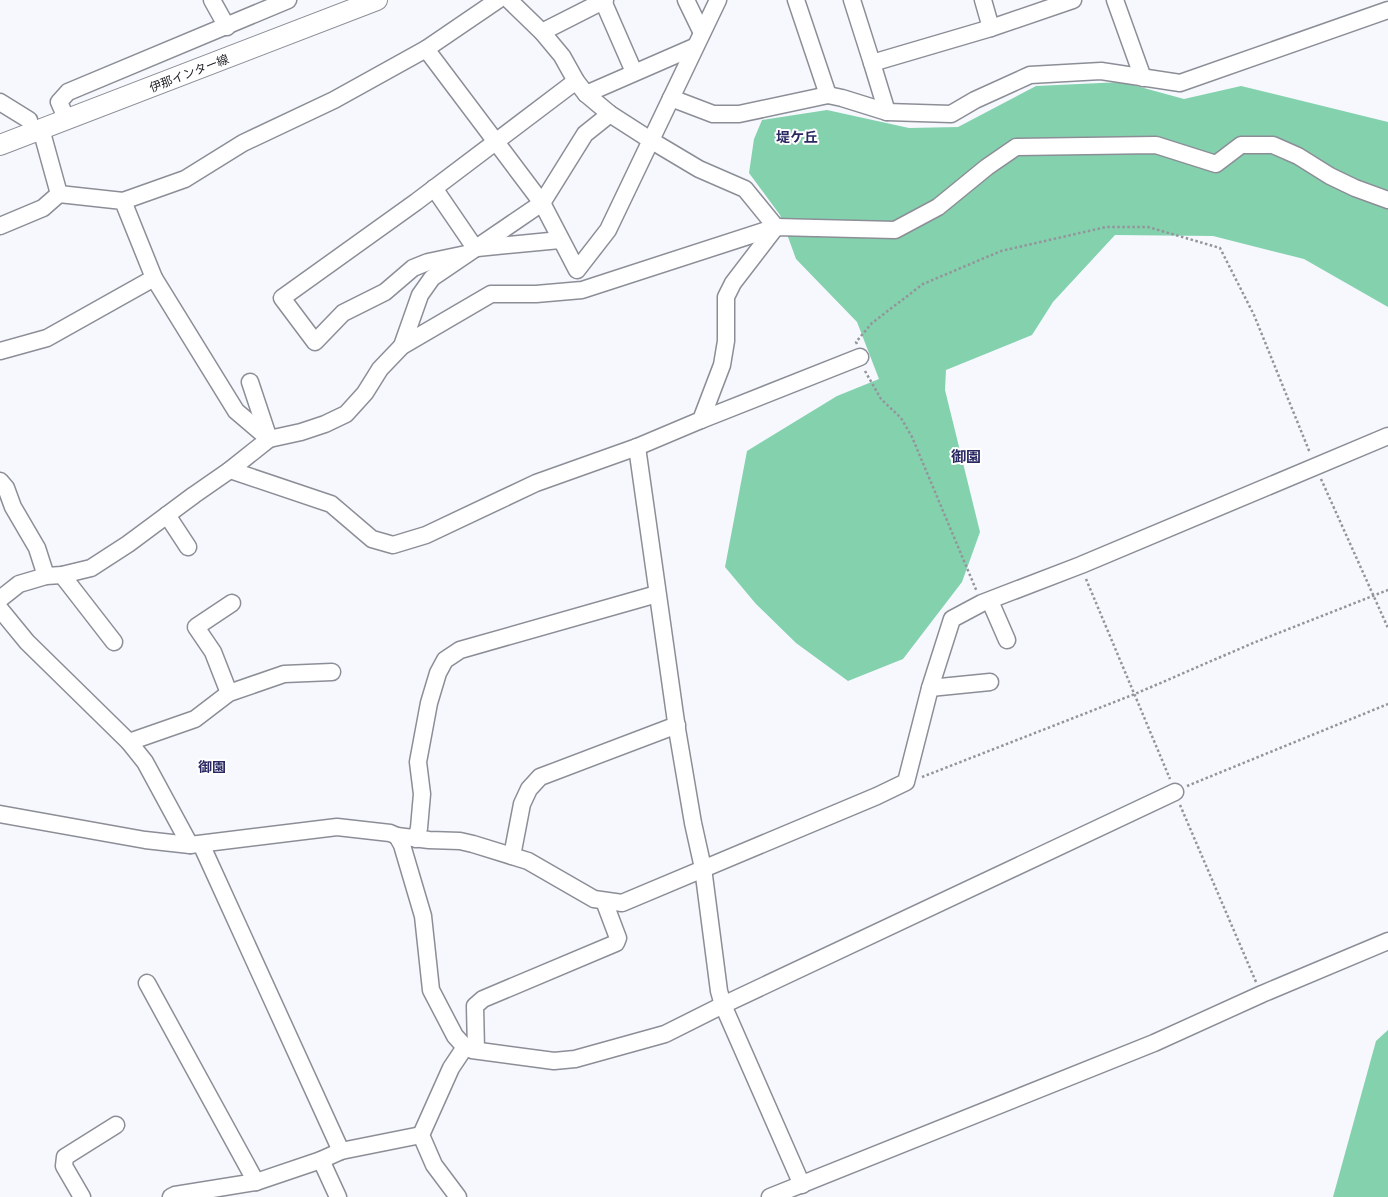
<svg xmlns="http://www.w3.org/2000/svg" width="1388" height="1197" viewBox="0 0 1388 1197" font-family="'Golos Text','Noto Sans JP',sans-serif">
<style>
.forest{fill:#84d1ae}
.lines{fill:none;stroke-linecap:round;stroke-linejoin:round}
.minor-casing{stroke:#8c8e97;stroke-width:19}
.major-casing{stroke:#8c8e97;stroke-width:22}
.path{stroke:#93959a;stroke-width:2.5;stroke-dasharray:2.5 2.5;stroke-linecap:butt}
.minor{stroke:#fff;stroke-width:16}
.major{stroke:#fff;stroke-width:20}
.labels{text-anchor:middle;dominant-baseline:central;stroke-width:4;stroke-linejoin:round;paint-order:stroke}
.street-label{font-size:12px;fill:#26272b;stroke:#fff}
.neighbourhood-label{font-size:14px;font-weight:bold;fill:#292862;stroke:#fff}
.quarter-label{font-size:15px;font-weight:bold;fill:#292862;stroke:#fff}
</style>
<rect width="100%" height="100%" fill="#f6f8fe"/>
<g class="forest">
<polygon points="1122,82 1184,99 1241,86 1388,122 1388,307 1304,259 1213,236 1115,235 1053,302 1032,335 946,370 945,390 980,532 962,582 903,659 848,681 796,643 756,604 725,567 747,451 837,396 879,379 857,322 796,259 780,215 749,173 754,139 762,120 827,110 909,128 958,127 1036,86"/>
<polygon points="1388,1030 1388,1197 1333,1197 1376,1041"/>
</g>
<g class="lines">
<defs>
<g id="minor">
<polyline points="212,0 227,27"/>
<polyline points="498,0 426,49 542,203 585,134 610,114"/>
<polyline points="509,0 542,32 562,56 576,81 586,94 610,114 652,141 699,169 745,189 776,227"/>
<polyline points="686,0 702,33"/>
<polyline points="796,0 828,95"/>
<polyline points="852,0 872,63"/>
<polyline points="983,0 991,28 1073,0"/>
<polyline points="1115,0 1143,78"/>
<polyline points="603,1 634,72"/>
<polyline points="542,32 605,0"/>
<polyline points="586,94 694,47"/>
<polyline points="671,98 713,114 739,114 828,95 842,98 887,112 951,114 975,100 1030,75 1101,71 1180,83 1388,10"/>
<polyline points="0,102 29,120"/>
<polyline points="887,112 872,63 991,28"/>
<polyline points="67,120 59,102 68,92 288,0"/>
<polyline points="41,129 59,194"/>
<polyline points="434,188 475,248"/>
<polyline points="123,201 185,179 243,143 334,100 426,49"/>
<polyline points="0,226 43,208 59,194 123,201 154,278 236,411 269,439"/>
<polyline points="477,248 560,240"/>
<polyline points="466,254 428,262 413,268 385,292 343,313 315,342 282,298 416,202 576,81"/>
<polyline points="402,346 420,295 432,278 542,203 577,270 608,230 718,0"/>
<polyline points="0,351 47,338 154,278"/>
<polyline points="250,382 269,439"/>
<polyline points="701,420 860,357"/>
<polyline points="637,447 677,729 693,823 703,868 719,991 723,1005 802,1185"/>
<polyline points="230,470 331,504 372,539 393,545 426,535 536,483 637,447 701,420 722,365 726,341 726,297 733,283 776,227"/>
<polyline points="0,481 6,488 13,507 37,548 46,576"/>
<polyline points="167,515 188,547"/>
<polyline points="62,575 114,642"/>
<polyline points="0,599 19,584 46,576 62,575 91,568 128,544 194,495 230,470 269,439 301,432 325,424 346,414 365,393 380,369 402,346 491,294 536,294 582,290 776,227 895,230 938,207 987,167 1016,147 1156,145 1216,164 1241,145 1273,145 1298,156 1330,176 1355,188 1388,200"/>
<polyline points="990,601 1007,640"/>
<polyline points="0,609 27,642 129,742 145,762 190,845"/>
<polyline points="930,688 990,682"/>
<polyline points="229,693 213,652 196,627 232,603"/>
<polyline points="129,742 195,719 229,693 284,674 332,672"/>
<polyline points="0,814 145,840 190,845 337,827 390,833 397,836 429,840 460,841 473,844 528,861 594,899 622,903 877,796 906,782 930,688 952,619 982,603 1081,565 1388,436"/>
<polyline points="397,836 402,845 423,916 431,990 455,1036 465,1047 472,1050 554,1061 575,1059 665,1034 723,1005 1175,792"/>
<polyline points="416,839 419,828 422,794 418,762 429,703 438,673 445,660 460,650 657,594"/>
<polyline points="201,844 341,1151"/>
<polyline points="512,856 522,804 529,789 540,777 677,725"/>
<polyline points="147,983 256,1182"/>
<polyline points="476,1050 475,1006 483,999 616,943 618,938 604,901"/>
<polyline points="321,1160 338,1197"/>
<polyline points="82,1197 64,1166 65,1157 116,1125"/>
<polyline points="171,1197 175,1195 256,1182 321,1160 341,1151 421,1135"/>
<polyline points="458,1197 434,1165 421,1135 451,1068 465,1047"/>
<polyline points="770,1197 1154,1043 1262,994 1388,941"/>
</g>
<polyline id="major" points="0,145 377,0"/>
</defs>
<use href="#minor" class="minor-casing"/>
<use href="#major" class="major-casing"/>
<g class="path">
<polyline points="857,344 856,342 872,323 923,284 1001,251 1106,227 1148,227 1220,248 1254,315 1310,453"/>
<polyline points="865,371 881,399 901,418 912,437 977,592"/>
<polyline points="1321,479 1388,628"/>
<polyline points="1086,579 1170,779"/>
<polyline points="922,777 1135,694 1253,643 1388,590"/>
<polyline points="1187,786 1388,704"/>
<polyline points="1180,805 1256,982"/>
</g>
<use href="#minor" class="minor"/>
<use href="#major" class="major"/>
</g>
<g class="labels">
<g class="street-label">
<text transform="translate(189 73) rotate(-21)">伊那インター線</text>
</g>
<g class="neighbourhood-label">
<text x="797" y="136">堤ケ丘</text>
<text x="212" y="766">御園</text>
</g>
<g class="quarter-label">
<text x="966" y="456">御園</text>
</g>
</g>
</svg>
